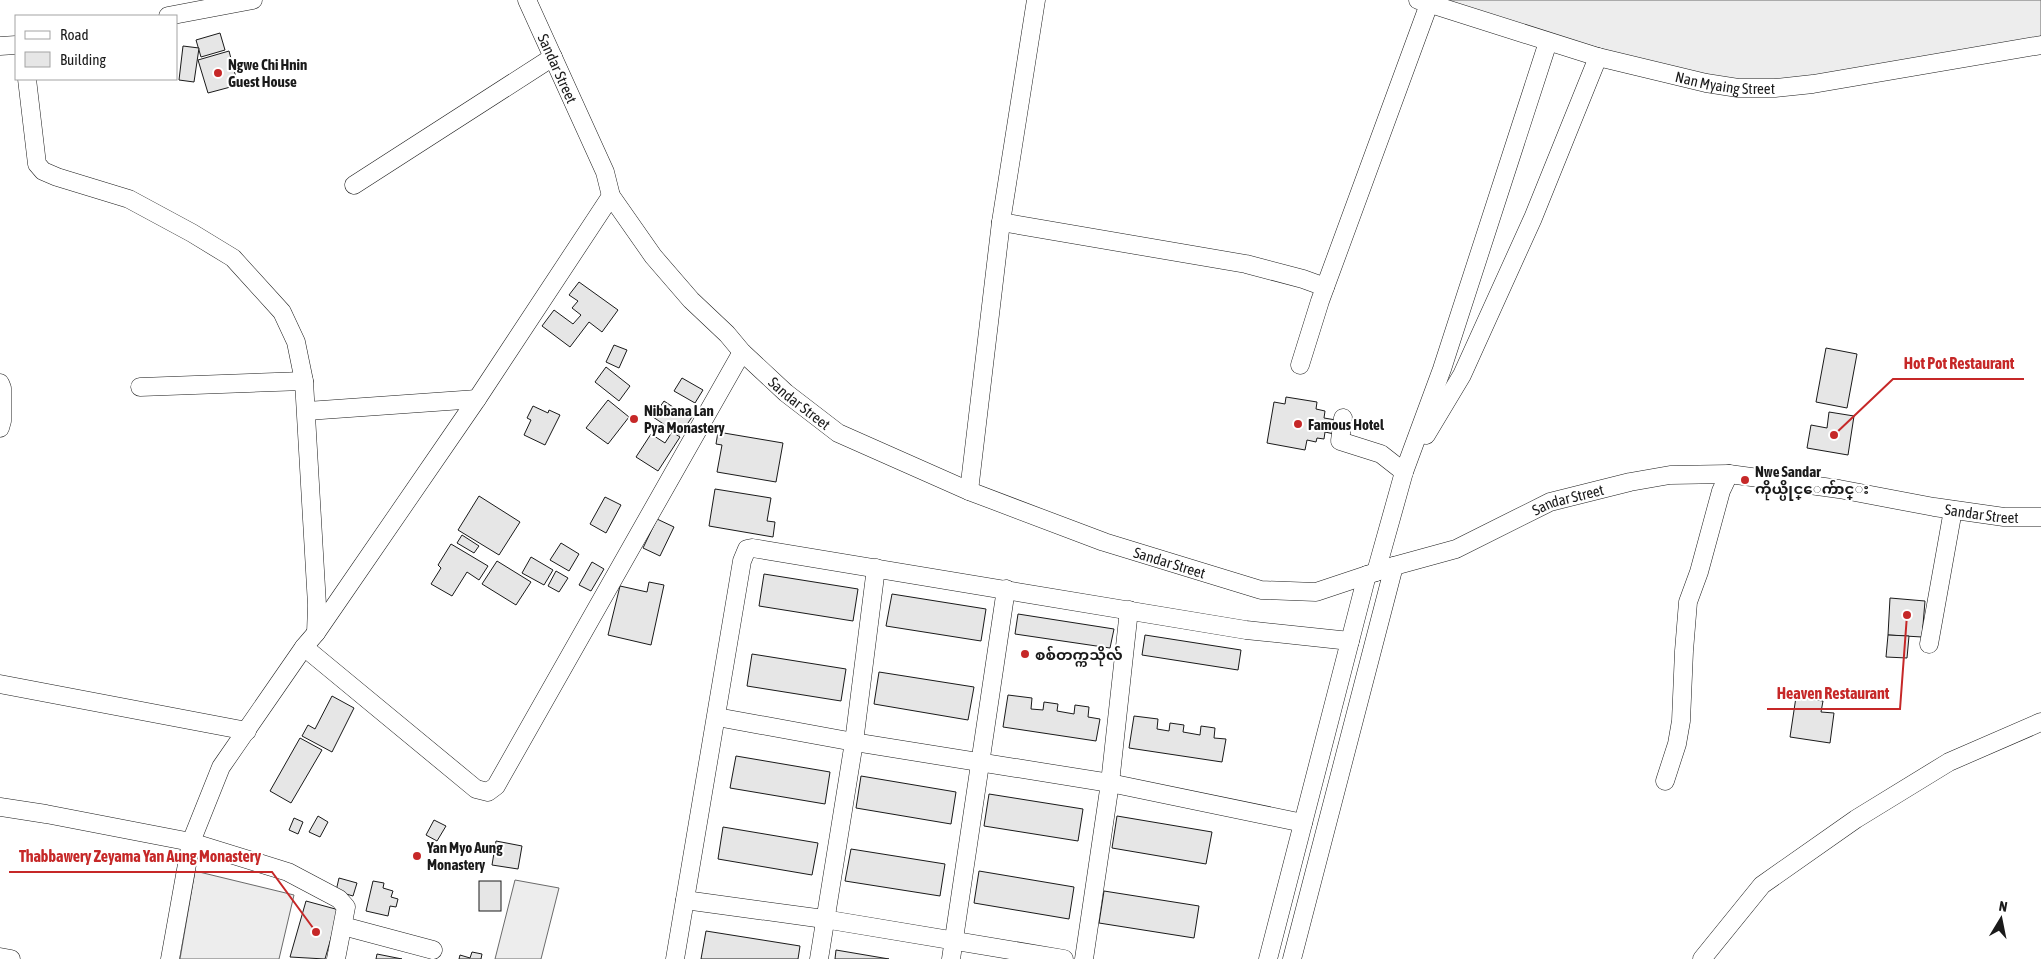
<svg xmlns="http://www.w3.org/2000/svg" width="2041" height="959" viewBox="0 0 2041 959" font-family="'Asap Condensed','Noto Sans Myanmar',sans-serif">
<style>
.built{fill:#ededed;stroke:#6a6a6a}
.building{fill:#e6e6e6;stroke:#1a1a1a}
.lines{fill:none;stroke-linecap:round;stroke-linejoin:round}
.minor-casing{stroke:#1a1a1a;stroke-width:19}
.minor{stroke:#fff;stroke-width:18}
.poi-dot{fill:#c62828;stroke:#fff;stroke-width:2}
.labels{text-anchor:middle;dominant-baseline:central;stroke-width:4;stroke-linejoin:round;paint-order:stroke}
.poi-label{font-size:15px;font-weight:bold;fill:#1a1a1a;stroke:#fff;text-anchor:start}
.street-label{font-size:15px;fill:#1a1a1a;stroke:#fff}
.leader{fill:none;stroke:#c62828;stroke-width:2}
.callout-dot{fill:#c62828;stroke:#fff;stroke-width:2}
.callout-label{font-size:16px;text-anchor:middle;font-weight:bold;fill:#c62828;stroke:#fff;stroke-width:4;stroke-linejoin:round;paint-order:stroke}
</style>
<rect width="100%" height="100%" fill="#fff"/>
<g class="built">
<polygon points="1431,0 2041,0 2041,39 1779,82 1707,79"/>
<polygon points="195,871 294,895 279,959 180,959"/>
<polygon points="515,880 559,888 541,959 495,959"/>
</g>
<g class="building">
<polygon points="220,33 225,50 201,57 196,40"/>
<polygon points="183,46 199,48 194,82 179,80"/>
<polygon points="229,51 238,85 208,93 198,60"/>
<polygon points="579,282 618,310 602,332 589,322 570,347 542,326 554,310 573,324 581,315 572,308 578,301 569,295"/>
<polygon points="614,345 627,350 619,368 606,362"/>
<polygon points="1826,348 1857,354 1847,408 1816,402"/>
<polygon points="606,367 630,386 619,401 595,382"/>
<polygon points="682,378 703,390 695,403 674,391"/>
<polygon points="1286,397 1317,402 1316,409 1325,411 1324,418 1336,420 1334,434 1325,432 1324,439 1317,438 1316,442 1307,440 1305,450 1267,443 1274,402 1285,404"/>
<polygon points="608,400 629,417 608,444 586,428"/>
<polygon points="664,401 685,415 690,407 696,411 680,435 653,417"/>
<polygon points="533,406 548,413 549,410 560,415 545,445 524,435 531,420 527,418"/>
<polygon points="1829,412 1854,416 1848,455 1807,448 1811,425 1827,428"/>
<polygon points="672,432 680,437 658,471 636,457 651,434 665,443"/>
<polygon points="718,432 783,443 776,482 717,472 722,445 716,444"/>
<polygon points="715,489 771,498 767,521 775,522 773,537 709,526"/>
<polygon points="479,496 520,522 499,555 458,530"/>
<polygon points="605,497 621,505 606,533 590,524"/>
<polygon points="657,519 674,527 660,556 643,548"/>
<polygon points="462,535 479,546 474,553 457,543"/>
<polygon points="561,543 579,554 569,571 550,560"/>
<polygon points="451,544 488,566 479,580 467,572 452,596 431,584 441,568 438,565"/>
<polygon points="531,557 553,570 544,585 522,573"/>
<polygon points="497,561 531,582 516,605 482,584"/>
<polygon points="592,562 604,569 591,591 579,585"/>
<polygon points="556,571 568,578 559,592 548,586"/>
<polygon points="764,574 858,589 853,621 759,606"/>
<polygon points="649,582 664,585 651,645 608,635 620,586 647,592"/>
<polygon points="892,594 986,609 981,641 886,626"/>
<polygon points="1890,598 1925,601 1922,637 1888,635"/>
<polygon points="1018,614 1114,629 1110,648 1015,634"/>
<polygon points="1145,635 1241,650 1238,670 1142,655"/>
<polygon points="1888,635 1909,636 1907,658 1886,657"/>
<polygon points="752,654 846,669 841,701 747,686"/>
<polygon points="879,672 974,687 968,720 874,704"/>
<polygon points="1008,695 1032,698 1031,709 1043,710 1044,702 1058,704 1057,711 1074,714 1075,705 1089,707 1088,717 1100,719 1096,741 1003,727"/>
<polygon points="332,696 354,708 332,752 302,736 308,725 315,729"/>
<polygon points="1796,697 1823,701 1821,712 1834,713 1830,743 1790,737"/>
<polygon points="1134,716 1158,719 1157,729 1169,731 1170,723 1184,725 1183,732 1200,735 1201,726 1215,728 1214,738 1226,739 1222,762 1129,748"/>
<polygon points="300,738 322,750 291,803 270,791"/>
<polygon points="736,756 830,772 825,804 730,788"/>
<polygon points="861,776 956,792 951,824 856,808"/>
<polygon points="989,794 1083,809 1078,841 984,826"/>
<polygon points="318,816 328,822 320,837 309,832"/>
<polygon points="1117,816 1212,832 1206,864 1112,848"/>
<polygon points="294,818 303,822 298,834 289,830"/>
<polygon points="434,820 446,826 437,841 426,835"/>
<polygon points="723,827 818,843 812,875 718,859"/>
<polygon points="496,841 522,846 518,869 492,865"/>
<polygon points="851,849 945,864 940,896 845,881"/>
<polygon points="979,871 1074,887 1069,919 974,903"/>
<polygon points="339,878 357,883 353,896 336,891"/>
<polygon points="373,881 384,883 383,888 393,891 391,897 398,899 396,907 390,906 388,916 366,911"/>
<rect x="479" y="881" width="22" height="30"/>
<polygon points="1104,891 1199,906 1194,938 1099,923"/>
<polygon points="306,901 339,910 325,959 290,957"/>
<polygon points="706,931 800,946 798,959 701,959"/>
<polygon points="836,950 889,959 835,959"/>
<polygon points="472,952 482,954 481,959 459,959 460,955 470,958"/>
<polygon points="377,954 402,959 376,959"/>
</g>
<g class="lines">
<defs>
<g id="minor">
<path id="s1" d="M 527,0 L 605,172 L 611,196 L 653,256 L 691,300 L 727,334 L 742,352 L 786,393 L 838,433 L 969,491 L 1104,542 L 1261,590 L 1316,592 L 1394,566 L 1456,549 L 1550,502 L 1630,482 L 1670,475 L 1729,474 L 1839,489 L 1934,507 L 2004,517 L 2041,517"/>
<path id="s2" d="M 1418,0 L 1598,57 L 1706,83 L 1738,88 L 1775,88 L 1813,84 L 2041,45"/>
<polyline points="168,16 253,0"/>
<polyline points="0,46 16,45"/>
<polyline points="27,79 37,164 43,171 57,177 129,199 192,233 233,258 282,312 296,342 304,381 317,605 316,633"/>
<polyline points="354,185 553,57"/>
<polyline points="1001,222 1246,264 1303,279 1325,287"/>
<polyline points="1300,365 1320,301 1429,4"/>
<polyline points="0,383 2,388 2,421 0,428"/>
<polyline points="140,387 304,381"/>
<polyline points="307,411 477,399"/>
<polyline points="1343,418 1340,441 1381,454 1404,472"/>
<polyline points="1426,435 1462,375 1533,218 1598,57"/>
<polyline points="969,491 1001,222 1036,0"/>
<polyline points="1376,572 1404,472 1442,369 1548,42"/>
<polyline points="1929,644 1953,510"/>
<polyline points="304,647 476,789 488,792 496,786 742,352"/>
<polyline points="0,684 247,731"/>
<polyline points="717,717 854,742 1110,783 1303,823"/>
<polyline points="1665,781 1677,744 1681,721 1684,651 1688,602 1699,572 1721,491 1729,474"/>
<polyline points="0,807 46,814 191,842 288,872 339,899 346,907 336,959"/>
<polyline points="685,900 824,919 1064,959"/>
<polyline points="343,926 433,950"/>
<polyline points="0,957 11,959"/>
<polyline points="170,959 191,842 221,767 304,647 316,633 477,399 611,196"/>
<polyline points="675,959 742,561 747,549 752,548 1246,630 1350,641"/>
<polyline points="819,959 854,742 876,568"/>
<polyline points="951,959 1006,589"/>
<polyline points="1084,959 1110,783 1129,610"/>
<polyline points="1268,959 1367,575"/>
<polyline points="1292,959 1394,566"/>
<polyline points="1702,959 1762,885 1856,819 1949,762 2041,722"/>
</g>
</defs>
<use href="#minor" class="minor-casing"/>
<use href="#minor" class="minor"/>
</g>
<g class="poi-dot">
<circle cx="218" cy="73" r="5"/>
<circle cx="634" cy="419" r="5"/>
<circle cx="1298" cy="424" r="5"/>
<circle cx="1745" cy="480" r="5"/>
<circle cx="1025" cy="654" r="5"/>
<circle cx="417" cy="856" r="5"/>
</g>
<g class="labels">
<g class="poi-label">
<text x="228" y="64">Ngwe Chi Hnin<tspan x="228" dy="17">Guest House</tspan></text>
<text x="644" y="410">Nibbana Lan<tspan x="644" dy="17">Pya Monastery</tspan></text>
<text x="1308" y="424">Famous Hotel</text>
<text x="1755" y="471">Nwe Sandar<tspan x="1755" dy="17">ကိုယ္ပိုင္ေက်ာင္း</tspan></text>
<text x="1035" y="654">စစ်‌တက္ကသိုလ်</text>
<text x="427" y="847">Yan Myo Aung<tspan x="427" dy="17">Monastery</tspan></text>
</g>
<g class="street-label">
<text stroke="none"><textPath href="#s1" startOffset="75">Sandar Street</textPath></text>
<text stroke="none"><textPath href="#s2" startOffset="319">Nan Myaing Street</textPath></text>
<text stroke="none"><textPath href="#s1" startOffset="495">Sandar Street</textPath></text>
<text stroke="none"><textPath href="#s1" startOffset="1320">Sandar Street</textPath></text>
<text stroke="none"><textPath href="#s1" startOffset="1740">Sandar Street</textPath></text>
<text stroke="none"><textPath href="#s1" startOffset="900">Sandar Street</textPath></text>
</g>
</g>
<path class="leader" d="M1834 435L1893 379H2024M1907 615L1900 709H1767M316 932L272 872H9"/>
<g class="callout-dot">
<circle cx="1834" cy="435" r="5"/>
<circle cx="1907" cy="615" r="5"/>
<circle cx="316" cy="932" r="5"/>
</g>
<g class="callout-label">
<text x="1959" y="369">Hot Pot Restaurant</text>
<text x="1833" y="699">Heaven Restaurant</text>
<text x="140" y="862">Thabbawery Zeyama Yan Aung Monastery</text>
</g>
<rect x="15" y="15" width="162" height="65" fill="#ffffff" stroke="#a3a3a3"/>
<rect x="25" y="31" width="25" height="8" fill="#ffffff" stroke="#a3a3a3"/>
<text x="60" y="40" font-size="15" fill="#1a1a1a">Road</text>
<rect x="25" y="52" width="25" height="15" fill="#e6e6e6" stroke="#a3a3a3"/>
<text x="60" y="65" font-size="15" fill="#1a1a1a">Building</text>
<g transform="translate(2001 919) rotate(10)" stroke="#ffffff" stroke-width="4" paint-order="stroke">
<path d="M0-4L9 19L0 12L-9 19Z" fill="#1a1a1a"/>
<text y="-8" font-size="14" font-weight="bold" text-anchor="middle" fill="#1a1a1a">N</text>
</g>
</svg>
